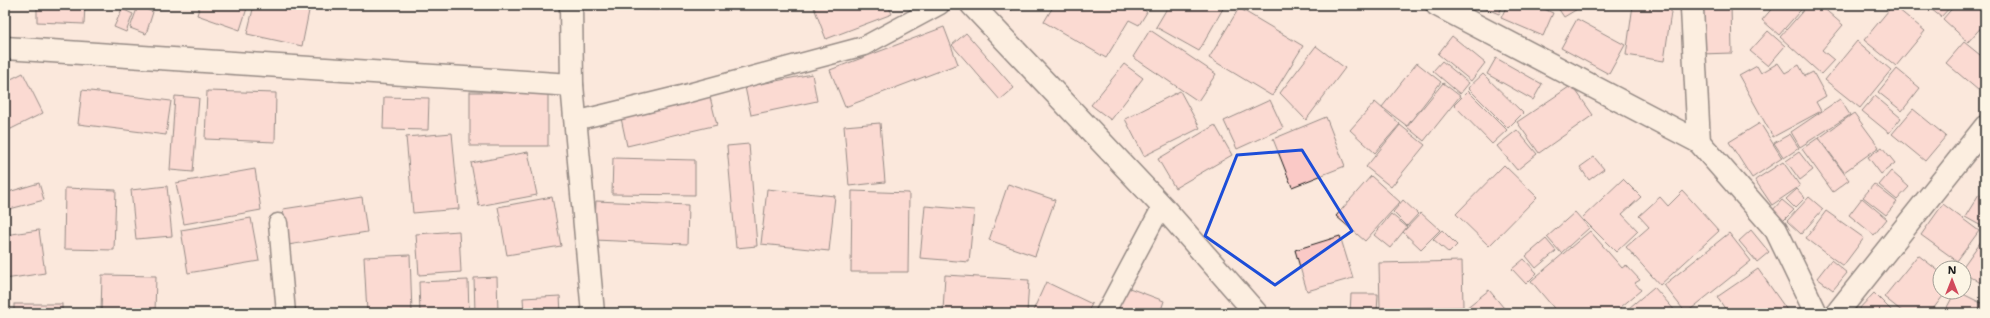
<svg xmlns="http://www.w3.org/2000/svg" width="1990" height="318" viewBox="0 0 1990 318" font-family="'Shantell Sans',sans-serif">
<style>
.building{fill:#fac9c6;stroke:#1c1c1c}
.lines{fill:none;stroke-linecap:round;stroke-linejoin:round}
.lane-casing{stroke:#1c1c1c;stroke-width:21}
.street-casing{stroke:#1c1c1c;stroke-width:25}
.lane{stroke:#fcf5e5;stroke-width:18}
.street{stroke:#fcf5e5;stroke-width:22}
.marked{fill:none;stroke:#1d4ed8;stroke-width:3;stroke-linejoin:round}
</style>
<rect width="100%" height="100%" fill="#fbe8dc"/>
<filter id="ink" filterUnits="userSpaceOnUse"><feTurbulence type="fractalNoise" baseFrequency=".025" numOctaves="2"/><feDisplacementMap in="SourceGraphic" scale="8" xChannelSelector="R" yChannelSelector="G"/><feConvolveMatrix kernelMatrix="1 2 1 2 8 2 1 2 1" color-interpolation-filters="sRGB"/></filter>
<g filter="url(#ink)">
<g class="building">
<polygon points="37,5 85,5 84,24 37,22"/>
<polygon points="200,5 248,5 240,30 197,15"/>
<polygon points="254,5 282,5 309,11 302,46 247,34"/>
<polygon points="356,5 373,5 372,8"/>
<polygon points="583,5 659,5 659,10 583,8"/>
<polygon points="813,5 888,5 892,14 826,39"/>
<polygon points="1005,5 1017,5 1011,11"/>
<polygon points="1054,5 1135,5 1147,12 1139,25 1129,20 1106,58 1044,22"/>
<polygon points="1169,5 1225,5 1199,51 1156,27"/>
<polygon points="1464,5 1475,5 1473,9"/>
<polygon points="1477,5 1503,5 1499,14"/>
<polygon points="1507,5 1535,5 1553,13 1543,36 1501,18"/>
<polygon points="1556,5 1584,5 1564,17"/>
<polygon points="1633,5 1672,5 1664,61 1626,55"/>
<polygon points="1699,5 1731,5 1732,53 1700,54"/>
<polygon points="1740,5 1749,5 1745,10"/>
<polygon points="1775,5 1805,5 1779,35 1762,20"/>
<polygon points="1808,5 1820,5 1843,25 1822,50 1834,60 1821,74 1780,37"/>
<polygon points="1893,5 1925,31 1896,66 1864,40"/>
<polygon points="1926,5 1952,5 1941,17"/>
<polygon points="1955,5 1983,5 1985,7 1985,23 1968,42 1943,19"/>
<polygon points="138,6 153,12 146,34 130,28"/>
<polygon points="1239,8 1303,46 1272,96 1209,58"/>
<polygon points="122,9 133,14 126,32 114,27"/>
<polygon points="1577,19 1625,45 1609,74 1561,48"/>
<polygon points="1985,24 1985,35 1980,30"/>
<polygon points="944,27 958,64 845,107 830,70"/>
<polygon points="1150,30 1216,74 1198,101 1133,57"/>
<polygon points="1768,31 1785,46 1768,66 1750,51"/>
<polygon points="966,33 1014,88 1000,100 952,45"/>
<polygon points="1452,36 1485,63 1471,81 1438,54"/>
<polygon points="1857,41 1891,70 1860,108 1825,80"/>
<polygon points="1964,42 1985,59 1985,81 1978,90 1946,63"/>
<polygon points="1316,46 1345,68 1306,120 1280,93"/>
<polygon points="1496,58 1542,84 1533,100 1487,74"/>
<polygon points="1442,61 1469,83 1460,94 1433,71"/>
<polygon points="1417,63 1441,82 1407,126 1382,107"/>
<polygon points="1778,63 1785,73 1799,65 1805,76 1813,72 1826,96 1816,102 1821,111 1773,137 1739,76 1757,66 1761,73"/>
<polygon points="1124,64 1143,78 1111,120 1091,105"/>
<polygon points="1897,69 1920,88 1902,111 1878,92"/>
<polygon points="23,73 43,113 5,132 5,82"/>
<polygon points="812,74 817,101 751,115 745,87"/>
<polygon points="1483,74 1523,113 1508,128 1468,88"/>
<polygon points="1443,83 1460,96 1424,141 1407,127"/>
<polygon points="1572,85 1593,115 1539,153 1517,122"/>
<polygon points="82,90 171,101 166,135 78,124"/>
<polygon points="207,91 276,93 275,142 205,139"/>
<polygon points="1180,91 1200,128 1144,156 1125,119"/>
<polygon points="1468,91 1507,130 1492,144 1454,105"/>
<rect x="470" y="92" width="78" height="54"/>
<polygon points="175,96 199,98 193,172 170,170"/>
<polygon points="1875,96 1901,118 1889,133 1862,111"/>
<polygon points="384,97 429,98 428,130 383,129"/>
<polygon points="710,97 717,125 627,146 621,118"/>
<polygon points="1840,99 1850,115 1800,147 1791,132"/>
<polygon points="1270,100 1283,128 1237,149 1224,121"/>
<polygon points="1375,102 1400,124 1375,153 1350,130"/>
<polygon points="1913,109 1946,136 1925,161 1892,134"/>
<polygon points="1854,113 1879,147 1844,172 1819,138"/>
<polygon points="1326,117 1345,166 1292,187 1273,139"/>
<polygon points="880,123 885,182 849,186 844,126"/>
<polygon points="1760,123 1782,158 1752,178 1729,142"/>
<polygon points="1215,125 1232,155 1175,188 1158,159"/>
<polygon points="1400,125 1425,145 1391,187 1366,167"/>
<polygon points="1517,130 1537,154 1517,170 1497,146"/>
<polygon points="452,133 459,209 413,213 406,137"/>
<polygon points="1790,134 1799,148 1784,158 1774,143"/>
<polygon points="1818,138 1849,180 1833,192 1802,149"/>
<polygon points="749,144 757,246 736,248 727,146"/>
<polygon points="1882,147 1895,163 1881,174 1868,157"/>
<polygon points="1985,148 1985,160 1979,155"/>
<polygon points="528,152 537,195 479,206 471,163"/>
<polygon points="1799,152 1813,170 1800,180 1786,161"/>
<polygon points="1594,157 1604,169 1589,180 1580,167"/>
<polygon points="613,158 695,160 695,195 612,194"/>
<polygon points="1783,162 1800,186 1772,205 1755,180"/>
<polygon points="1504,165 1537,197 1489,246 1456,214"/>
<polygon points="255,169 261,210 184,224 176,183"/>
<polygon points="1891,171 1909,187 1897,200 1879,185"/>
<polygon points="1371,176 1400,202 1365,241 1336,216"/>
<polygon points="1623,179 1641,197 1622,214 1638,231 1616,252 1582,218"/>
<polygon points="39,183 44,200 6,210 5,193"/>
<polygon points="1008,184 1055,200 1035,256 989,240"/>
<polygon points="1874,184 1897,202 1886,215 1863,197"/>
<polygon points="167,186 172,236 136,239 131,190"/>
<polygon points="65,188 116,190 114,250 64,249"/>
<polygon points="767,189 835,196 829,251 761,244"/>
<polygon points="1797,189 1805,198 1795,208 1786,199"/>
<polygon points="852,191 909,193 908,272 851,272"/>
<polygon points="1683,191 1719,231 1660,285 1626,247 1649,227 1639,216 1660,197 1668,206"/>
<polygon points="1979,194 1985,197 1985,228 1965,217"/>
<polygon points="362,197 367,232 288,245 283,209"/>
<polygon points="552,197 561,246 507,255 498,207"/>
<polygon points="1809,197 1823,209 1801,234 1787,221"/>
<polygon points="1862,198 1887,219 1874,235 1849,215"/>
<polygon points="1403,200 1418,214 1407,226 1393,212"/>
<polygon points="1782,200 1794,210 1782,222 1771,212"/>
<polygon points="596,201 688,205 687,244 594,240"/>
<polygon points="1943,204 1979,231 1957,261 1921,235"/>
<polygon points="925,206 974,210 969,262 920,258"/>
<polygon points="1826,211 1864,238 1843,266 1806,238"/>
<polygon points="1575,212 1589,228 1561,253 1547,237"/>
<polygon points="1421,213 1440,230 1421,249 1403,232"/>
<polygon points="1391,214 1407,227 1390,248 1374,235"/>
<polygon points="251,218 259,261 188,273 181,230"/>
<polygon points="39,230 45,273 5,279 5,235"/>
<polygon points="1442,230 1457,245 1449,253 1433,239"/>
<polygon points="1751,230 1769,252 1757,262 1739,241"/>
<polygon points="459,231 461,272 419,275 416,234"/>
<polygon points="1590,231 1622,268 1626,265 1640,280 1635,283 1641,290 1614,313 1558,313 1531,281"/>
<polygon points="1729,233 1751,261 1686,313 1664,285"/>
<polygon points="1340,236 1353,278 1307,291 1295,250"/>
<polygon points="1984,237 1985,238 1985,286 1964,272 1964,268 1962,268"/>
<polygon points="1546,239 1556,251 1536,268 1526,256"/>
<polygon points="410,255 412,313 367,313 364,257"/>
<polygon points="1918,255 1940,272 1940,292 1946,292 1930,313 1904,313 1884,297"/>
<polygon points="1524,259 1537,273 1526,284 1512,269"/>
<polygon points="1831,260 1847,273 1833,290 1817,278"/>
<polygon points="1462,261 1463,307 1380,308 1379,263"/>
<polygon points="1758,269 1789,313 1728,313 1717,297"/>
<polygon points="102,275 156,276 155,313 101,313"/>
<polygon points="945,275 1029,280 1027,313 943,311"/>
<polygon points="497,277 498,313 475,313 474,278"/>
<polygon points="468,280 469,313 420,313 419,282"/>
<polygon points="1046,282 1092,304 1087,313 1032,313"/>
<polygon points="1124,286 1164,301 1160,313 1114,313"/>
<polygon points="1654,287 1677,313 1623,313"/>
<polygon points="1489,290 1508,313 1462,313 1461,312"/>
<polygon points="1955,292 1959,292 1985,305 1985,313 1944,313"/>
<polygon points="1874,293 1894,313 1855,313"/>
<polygon points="1351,294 1378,294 1377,313 1350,313"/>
<polygon points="560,296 561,313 524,313 523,298"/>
<rect x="14" y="304" width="48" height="9"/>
</g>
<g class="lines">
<defs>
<g id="lane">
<polyline points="575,121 681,95 864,46 940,5"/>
<polyline points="278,223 286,313"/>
<polyline points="1105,313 1162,206"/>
</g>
<g id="street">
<polyline points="571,5 572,85 593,313"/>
<polyline points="972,5 1162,206 1256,313"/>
<polyline points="1437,5 1699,142 1776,230 1816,313"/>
<polyline points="1693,5 1692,9 1699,142"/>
<polyline points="5,48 572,85"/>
<polyline points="1837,313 1985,127"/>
</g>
</defs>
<use href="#lane" class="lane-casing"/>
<use href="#street" class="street-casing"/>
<use href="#lane" class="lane"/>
<use href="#street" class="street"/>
</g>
</g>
<path d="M0 0H1990V318H0ZM 1302,150 L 1352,231 L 1275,285 L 1205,236 L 1237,155 Z" fill="#fbe8dc" fill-opacity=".55" fill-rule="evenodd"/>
<path class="marked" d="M 1302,150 L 1352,231 L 1275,285 L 1205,236 L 1237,155 Z"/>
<rect width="1990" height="318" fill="none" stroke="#fcf5e5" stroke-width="20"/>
<rect x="10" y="10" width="1970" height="298" fill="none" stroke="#1c1c1c" stroke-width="1.5" filter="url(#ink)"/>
<g transform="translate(1952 280)"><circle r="19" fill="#fcf5e5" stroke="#a29e95"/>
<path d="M0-3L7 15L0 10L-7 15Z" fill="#d1495b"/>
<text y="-6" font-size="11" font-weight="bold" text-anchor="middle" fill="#1c1c1c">N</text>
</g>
</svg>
